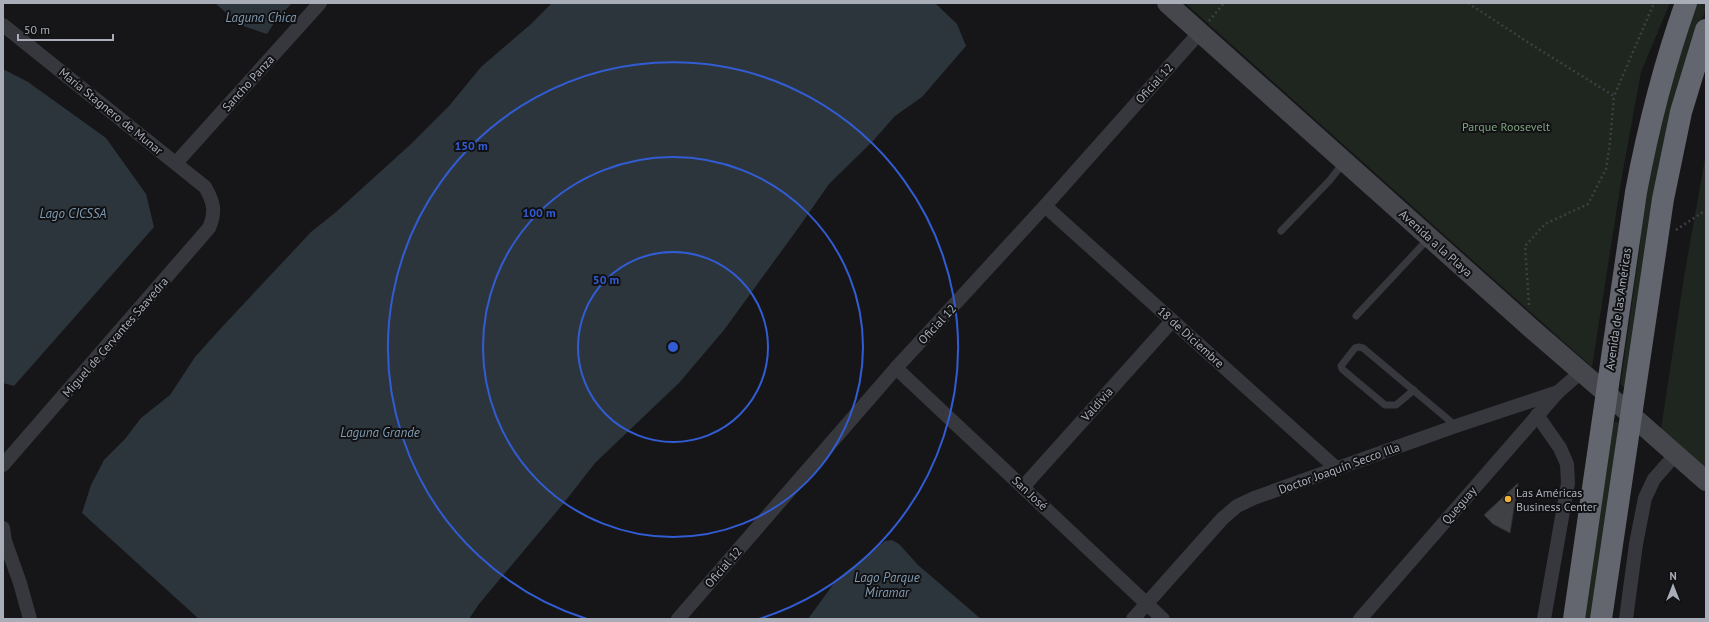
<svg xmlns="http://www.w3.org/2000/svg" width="1709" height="622" viewBox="0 0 1709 622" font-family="'PT Sans',sans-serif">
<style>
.green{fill:#1e261f}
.water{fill:#2c353c}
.building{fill:#404145;stroke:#303034}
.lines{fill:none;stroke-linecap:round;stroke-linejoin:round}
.path{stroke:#3d3f44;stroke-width:2.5;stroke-dasharray:2 3;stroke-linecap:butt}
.lane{stroke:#37383d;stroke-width:7}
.street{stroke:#37383d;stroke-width:14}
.secondary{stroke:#45474d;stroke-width:20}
.highway{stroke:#63666e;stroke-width:22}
.ring{fill:none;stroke:#325cd3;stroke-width:2}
.poi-dot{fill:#f2b134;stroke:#111113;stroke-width:1.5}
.labels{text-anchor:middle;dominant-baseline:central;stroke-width:4;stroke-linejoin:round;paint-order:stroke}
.street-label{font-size:12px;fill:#a8adb8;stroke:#111113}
.park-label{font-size:12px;fill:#7fa381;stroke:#111113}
.poi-label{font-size:12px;fill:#a8adb8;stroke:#111113;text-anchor:start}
.water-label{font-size:13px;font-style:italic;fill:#7f9bb3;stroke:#111113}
.centre{fill:#325cd3;stroke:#111113;stroke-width:2}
.ring-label{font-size:12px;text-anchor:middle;font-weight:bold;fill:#325cd3;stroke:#111113;stroke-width:4;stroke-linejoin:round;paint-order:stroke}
</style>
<rect width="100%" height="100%" fill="#161618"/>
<g class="green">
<polygon points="1185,3 1670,3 1641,72 1622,176 1592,367"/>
<polygon points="1693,3 1706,3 1706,8 1694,43 1625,387 1623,387 1621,384 1621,381 1640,245 1646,175"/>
<polygon points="1706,153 1706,470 1661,429 1684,277"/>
<polygon points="1616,421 1620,423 1595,619 1580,619 1613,424"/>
</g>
<g class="water">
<polygon points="215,3 292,3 276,20 267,34 240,25"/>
<polygon points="552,3 935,3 957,24 966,46 922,97 895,116 873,141 829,184 799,227 724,330 679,383 595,463 563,504 479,604 469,619 199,619 82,513 91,485 104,460 125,439 141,418 170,395 195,357 222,327 311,232 336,212 411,144 449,106 481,67 531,24"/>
<polygon points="3,69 28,82 106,138 146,194 154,227 14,386 3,383"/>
<polygon points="892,540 899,544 918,565 981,619 808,619 837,579 885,541"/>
</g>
<polygon class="building" points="1518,483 1510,533 1493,524 1484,515"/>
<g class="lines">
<g class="path">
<polyline points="1468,3 1529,43 1614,96 1654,3"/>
<polyline points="1209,21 1224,3"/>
<polyline points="1676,230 1706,210"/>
<polyline points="1529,305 1525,246 1545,224 1588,204 1606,169 1610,142 1614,96"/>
</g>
<g class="lane">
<polyline points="1281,231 1330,180 1344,162"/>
<polyline points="1356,316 1429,238"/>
<polyline points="1414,390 1396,405 1385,405 1342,369 1341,366 1355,348 1359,347 1363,348 1456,426"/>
</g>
<g class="street">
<path d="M 3,25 L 205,187 C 214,202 216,212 209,228 L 3,465"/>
<polyline points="176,163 320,3"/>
<polyline points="1045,206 1336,468"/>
<polyline points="896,368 1163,619"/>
<polyline points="1537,415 1560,448 1567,464 1568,483 1544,619"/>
<polyline points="1023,487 1172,321"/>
<polyline points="3,528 5,541 20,583 30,619"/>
<polyline points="678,619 896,368 1045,206 1200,32"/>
<polyline points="1133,619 1222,519 1237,506 1254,498 1456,426 1558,392 1581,372"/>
<polyline points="1360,619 1558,392"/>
<polyline points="1626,619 1636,544 1645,498 1654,479 1676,454"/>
</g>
<polyline class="secondary" points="1167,3 1533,330 1630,414 1706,481"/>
<g class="highway">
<path d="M 1574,619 L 1636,192 C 1648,128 1664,65 1686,3"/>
<polyline points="1601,619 1663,199 1681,112 1706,30"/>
</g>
</g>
<g class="ring">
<circle cx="673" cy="347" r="95"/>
<circle cx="673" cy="347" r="190"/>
<path d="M587 619A285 285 0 1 1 759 619"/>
</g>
<circle class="poi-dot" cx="1508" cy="499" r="4"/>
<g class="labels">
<g class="street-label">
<text transform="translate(248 83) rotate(-48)">Sancho Panza</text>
<text transform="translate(1154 83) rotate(-48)">Oficial 12</text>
<text transform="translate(111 111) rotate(39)">María Stagnero de Munar</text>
<text transform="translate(1436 243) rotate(42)">Avenida a la Playa</text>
<text transform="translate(1618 309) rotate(-82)">Avenida de las Américas</text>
<text transform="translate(937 324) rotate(-47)">Oficial 12</text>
<text transform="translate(115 337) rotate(-49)">Miguel de Cervantes Saavedra</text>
<text transform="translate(1191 337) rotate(42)">18 de Diciembre</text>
<text transform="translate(1097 404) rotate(-48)">Valdivia</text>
<text transform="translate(1339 468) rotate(-20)">Doctor Joaquín Secco Illa</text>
<text transform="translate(1030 493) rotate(43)">San José</text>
<text transform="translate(1459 505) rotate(-49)">Queguay</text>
<text transform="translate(723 567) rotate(-49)">Oficial 12</text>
</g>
<g class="park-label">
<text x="1506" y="126">Parque Roosevelt</text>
</g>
<g class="poi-label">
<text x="1516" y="492">Las Américas<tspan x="1516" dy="14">Business Center</tspan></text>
</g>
<g class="water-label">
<text x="261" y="17">Laguna Chica</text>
<text x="73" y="213">Lago CICSSA</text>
<text x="380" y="432">Laguna Grande</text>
<text x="887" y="577">Lago Parque<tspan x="887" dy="15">Miramar</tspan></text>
</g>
</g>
<circle cx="673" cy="347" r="6" class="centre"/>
<g class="ring-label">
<text x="471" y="150">150 m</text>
<text x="539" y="217">100 m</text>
<text x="606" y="284">50 m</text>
</g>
<rect width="1709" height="622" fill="none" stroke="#a8adb8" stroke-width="8"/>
<g transform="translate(1673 586)" stroke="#111113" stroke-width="3" paint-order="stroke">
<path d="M0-3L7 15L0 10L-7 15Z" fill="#a8adb8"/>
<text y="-6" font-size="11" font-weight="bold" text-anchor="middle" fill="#a8adb8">N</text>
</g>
<path d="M18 34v6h95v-6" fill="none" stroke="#a8adb8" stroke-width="2"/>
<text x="24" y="34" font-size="12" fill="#a8adb8" stroke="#111113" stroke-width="3" paint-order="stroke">50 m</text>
</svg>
